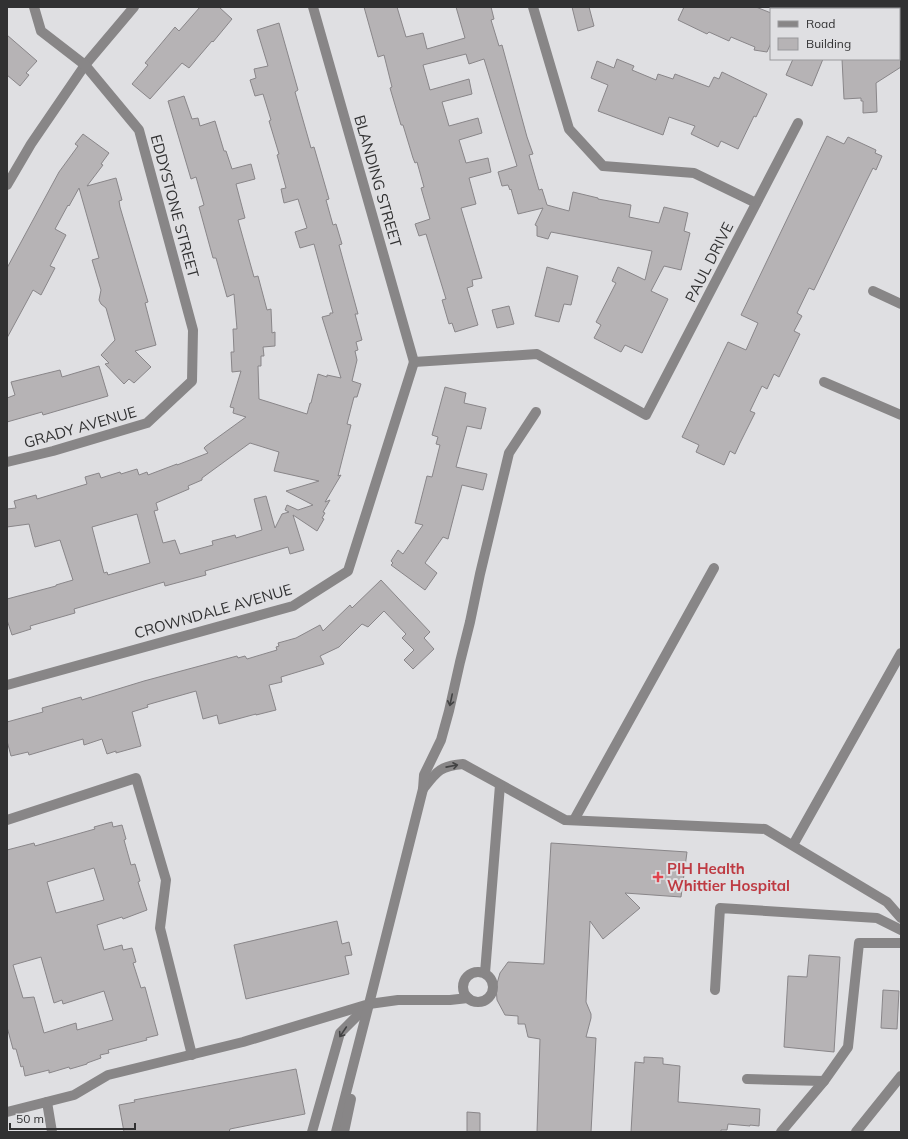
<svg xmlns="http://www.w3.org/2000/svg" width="908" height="1139" viewBox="0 0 908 1139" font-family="Mulish,sans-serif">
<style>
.building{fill:#b6b3b5;stroke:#898689;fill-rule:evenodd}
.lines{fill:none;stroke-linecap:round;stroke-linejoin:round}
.minor{stroke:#888687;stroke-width:10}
.oneway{stroke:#424243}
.health-dot{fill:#e0444e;stroke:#dfdfe2;stroke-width:1.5}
.labels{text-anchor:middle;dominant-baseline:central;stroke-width:4;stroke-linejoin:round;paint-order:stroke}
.street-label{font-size:15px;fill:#313132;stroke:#dfdfe2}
.health-label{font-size:15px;font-weight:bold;fill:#be3a42;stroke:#dfdfe2;text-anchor:start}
</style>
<rect width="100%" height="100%" fill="#dfdfe2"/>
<g class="building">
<polygon points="200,7 219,7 232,19 213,42 212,41 189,68 182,63 150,99 132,84 148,65 145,63 175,27 179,31"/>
<polygon points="364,7 397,7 406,37 423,33 427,49 465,38 456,7 491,7 494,19 491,20 499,46 502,45 527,137 533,154 529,155 539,190 542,189 547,205 569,211 573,192 598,198 598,199 631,205 629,217 659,223 664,207 688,213 684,231 690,233 681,270 664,266 651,291 668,299 642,353 625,345 621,352 594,338 601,325 596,322 616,283 612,281 618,267 645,280 652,251 551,232 548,239 537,236 537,226 535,225 543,208 518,214 511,189 510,190 508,185 502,186 498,172 517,166 484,59 469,64 466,54 423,65 430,90 469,79 472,94 442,102 449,126 478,118 482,133 459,140 466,163 488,158 491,172 469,178 476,204 461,208 482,278 472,280 473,286 467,288 478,325 455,332 452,323 449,324 442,300 446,299 426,234 419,236 415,224 430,219 421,188 424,187 417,162 415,163 413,158 403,125 401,125 390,88 392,87 384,55 378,57"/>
<polygon points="572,7 589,7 594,26 578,31"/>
<polygon points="684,7 756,7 771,13 771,43 767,52 754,50 755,47 731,37 729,41 709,32 707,34 678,20"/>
<path d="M 279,23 L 298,90 L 295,92 L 311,148 L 314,147 L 329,199 L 326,200 L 333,225 L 336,224 L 342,244 L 339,245 L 358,314 L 355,314 L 362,340 L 356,342 L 358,350 L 355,351 L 357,360 L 352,381 L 361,384 L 357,397 L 354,397 L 347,424 L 351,425 L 338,476 L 341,475 L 325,502 L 330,500 L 323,512 L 325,513 L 322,518 L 324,519 L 317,531 L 293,515 L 304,550 L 290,554 L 288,547 L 205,571 L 206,575 L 165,586 L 164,582 L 74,609 L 75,613 L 30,626 L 31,629 L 12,635 L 7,620 L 7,599 L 56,586 L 56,585 L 73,580 L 60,540 L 35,547 L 29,524 L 7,527 L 7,509 L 16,508 L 14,501 L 36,495 L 37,499 L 87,484 L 85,477 L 99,473 L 101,478 L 120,472 L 121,474 L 137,469 L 139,475 L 147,472 L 148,475 L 177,464 L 177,465 L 208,453 L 204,448 L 206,446 L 246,417 L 233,413 L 234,408 L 230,407 L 241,371 L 232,372 L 231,352 L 234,352 L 233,329 L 237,329 L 234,294 L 227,297 L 216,258 L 213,258 L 199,207 L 204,205 L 196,177 L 191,179 L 168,101 L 184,96 L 192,119 L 198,118 L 200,126 L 215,121 L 224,151 L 226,151 L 232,169 L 251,164 L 255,179 L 236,184 L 245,218 L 238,220 L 254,277 L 258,276 L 267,310 L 271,309 L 272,333 L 275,332 L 275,346 L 263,347 L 264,356 L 261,356 L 261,366 L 258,366 L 259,399 L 307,414 L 310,403 L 311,403 L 318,374 L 327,377 L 327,375 L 341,378 L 322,317 L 330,315 L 330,313 L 333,313 L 314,244 L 300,248 L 295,232 L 307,228 L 298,199 L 284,203 L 281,189 L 286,188 L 277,155 L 279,154 L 269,121 L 271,120 L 263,94 L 255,96 L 250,80 L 256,78 L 254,69 L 268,66 L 257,30 ZM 250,443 L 279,452 L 274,471 L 319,481 L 286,491 L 313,505 L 298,510 L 287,505 L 285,510 L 289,512 L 282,514 L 275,528 L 266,496 L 254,499 L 262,530 L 236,538 L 235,535 L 212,541 L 213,545 L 180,554 L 175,540 L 163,543 L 154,511 L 158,510 L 156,503 L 189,489 L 188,486 L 202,480 L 202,478 ZM 137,514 L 150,563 L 108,575 L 107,572 L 104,573 L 92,527 Z"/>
<polygon points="7,35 37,61 26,73 29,75 20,86 7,75"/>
<polygon points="617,59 634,66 632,70 656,80 658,74 673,79 675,74 709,87 714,77 719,79 722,72 767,94 756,117 754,116 738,149 721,141 718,147 691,134 695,126 669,117 663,135 598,111 608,85 591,78 597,61 614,68"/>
<polygon points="793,59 823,59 812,86 786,75"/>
<polygon points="842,59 901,59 901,67 876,83 877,112 863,113 863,101 861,101 861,98 844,99"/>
<polygon points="83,134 109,153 101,164 103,165 87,186 116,178 122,200 119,201 120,207 148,302 145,303 156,345 135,351 151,367 134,383 129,379 124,384 105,364 109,363 101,355 115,340 106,308 101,304 99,300 101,290 92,260 99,258 79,188 69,206 68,205 55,229 66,235 50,266 55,268 41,295 33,290 7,338 7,268 59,172 78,146 75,144"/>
<polygon points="827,136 844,144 848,137 876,150 875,153 882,156 876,170 873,168 866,182 814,290 809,288 797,313 802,316 794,331 800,334 779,377 774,374 767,389 762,386 750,411 755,413 740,443 735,454 730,451 724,465 696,452 699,445 682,437 728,342 746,350 758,323 741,315"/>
<polygon points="547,267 578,276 571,305 564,304 559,322 535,316"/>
<polygon points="509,306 514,324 497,328 492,310"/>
<polygon points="99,366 108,396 43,415 42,412 7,422 7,398 15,395 11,382 60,370 62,377"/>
<polygon points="445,387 466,393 464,403 486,408 481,429 467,426 456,467 487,474 483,490 462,485 448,539 443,537 425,563 437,573 425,590 391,565 393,563 391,561 398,550 403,554 423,525 415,523 427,476 432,477 440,445 436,444 438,437 432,435"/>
<polygon points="381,580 430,632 424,638 434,649 413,669 404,660 414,650 402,638 406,634 384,611 368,627 362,624 339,647 320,656 324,664 281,677 282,682 269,685 276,710 256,715 256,714 219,724 217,715 203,719 196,691 150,704 147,705 148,707 132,712 141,746 116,753 116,751 107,754 102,739 84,745 83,739 29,755 28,752 11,756 7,741 7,722 43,712 42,708 81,697 82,700 144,681 237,656 238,658 245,656 247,659 277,650 276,647 279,646 278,643 296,638 320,625 323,631 350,605 352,608"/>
<path d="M 112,822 L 113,827 L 122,825 L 126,839 L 124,840 L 131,865 L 135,864 L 140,881 L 138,882 L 147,910 L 123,919 L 122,917 L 97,925 L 104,950 L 122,945 L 123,950 L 132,948 L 136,962 L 133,963 L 141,988 L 145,987 L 158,1035 L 146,1038 L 147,1040 L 108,1050 L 109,1053 L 100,1055 L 101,1058 L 87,1063 L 87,1064 L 70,1069 L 69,1067 L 49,1073 L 49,1070 L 25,1076 L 23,1066 L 21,1067 L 16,1049 L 13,1049 L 7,1027 L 7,850 L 34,843 L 35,846 L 95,829 L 94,827 ZM 94,868 L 104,900 L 56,913 L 47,882 ZM 41,957 L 54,1003 L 62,1000 L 63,1004 L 104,991 L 113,1020 L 77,1030 L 76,1023 L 44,1033 L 34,997 L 23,998 L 13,965 Z"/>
<polygon points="551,843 687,852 681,897 625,893 640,908 603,939 590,921 586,1002 591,1014 591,1018 586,1037 596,1038 591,1132 537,1132 540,1039 528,1037 525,1024 518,1024 518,1016 505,1015 497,1000 496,987 500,973 508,962 544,964"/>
<polygon points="337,921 342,944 349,942 352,955 345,956 349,974 246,999 234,945"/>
<polygon points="809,955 840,957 834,1052 784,1047 788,976 807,977"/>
<polygon points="883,990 899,991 897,1029 881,1028"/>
<polygon points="644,1057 663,1058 663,1064 680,1066 678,1102 760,1109 759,1126 750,1125 750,1126 728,1124 727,1130 721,1130 721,1132 631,1132 635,1062 644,1063"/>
<polygon points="296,1069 305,1114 230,1129 229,1132 124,1132 119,1105 135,1102 134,1100"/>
<polygon points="467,1112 480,1113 480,1132 467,1132"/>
</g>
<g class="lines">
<g class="minor">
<polyline points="313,7 414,362"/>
<polyline points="533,7 569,129 603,166 694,173 756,203"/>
<polyline points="869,7 870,7"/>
<polyline points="7,185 31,144 85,65 134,7"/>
<polyline points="873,291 901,304"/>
<polyline points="414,362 537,354 646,415 798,123"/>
<polyline points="824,382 901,415"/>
<polyline points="7,462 53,451 147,423 192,381 193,330 139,130 85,65 41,31 34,7"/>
<polyline points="7,685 293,606 348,571 414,362"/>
<path d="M 423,789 C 437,771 440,766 463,764 L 565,820 L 765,829 L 887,902 L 901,918"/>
<polyline points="7,820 136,778 166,880 160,928 192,1055"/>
<polyline points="574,820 714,568"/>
<polyline points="793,845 901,653"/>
<circle cx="478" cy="987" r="15"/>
<polyline points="485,973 500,785"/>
<polyline points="715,990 720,908 877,918 901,930"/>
<polyline points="747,1079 824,1081 848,1047 859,943 901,943"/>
<polyline points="47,1102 52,1132"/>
<polyline points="7,1112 74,1095 108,1075 243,1042 369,1004 423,789 424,775 441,740 449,711 460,662 470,622 480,574 509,453 536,412"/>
<polyline points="312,1132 340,1033 369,1004 398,1000 450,1000 468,998"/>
<polyline points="336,1132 369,1004"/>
<polyline points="344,1132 351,1099"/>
<polyline points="781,1132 824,1081"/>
<polyline points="856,1132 901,1076"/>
</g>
</g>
<defs><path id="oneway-shaft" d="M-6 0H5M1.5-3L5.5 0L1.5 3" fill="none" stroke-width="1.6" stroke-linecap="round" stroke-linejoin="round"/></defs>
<g class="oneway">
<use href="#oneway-shaft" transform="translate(451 700) rotate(102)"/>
<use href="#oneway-shaft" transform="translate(452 766) rotate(-11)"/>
<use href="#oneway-shaft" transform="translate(343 1032) rotate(124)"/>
</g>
<path class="health-dot" d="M656 871h4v4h4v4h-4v4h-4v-4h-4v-4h4z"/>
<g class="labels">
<g class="street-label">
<text transform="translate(378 181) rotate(74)">BLANDING STREET</text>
<text transform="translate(175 206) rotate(75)">EDDYSTONE STREET</text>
<text transform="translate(709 262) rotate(-63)">PAUL DRIVE</text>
<text transform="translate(80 427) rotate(-16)">GRADY AVENUE</text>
<text transform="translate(213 611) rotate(-16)">CROWNDALE AVENUE</text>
</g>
<g class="health-label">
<text x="667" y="868">PIH Health<tspan x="667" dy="17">Whittier Hospital</tspan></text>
</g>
</g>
<rect width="908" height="1139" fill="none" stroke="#313132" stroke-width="16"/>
<rect x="770" y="8" width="130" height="52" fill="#dfdfe2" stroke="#99999c"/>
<rect x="778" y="21" width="20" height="6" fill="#888687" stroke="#99999c"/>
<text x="806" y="28" font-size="12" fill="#313132">Road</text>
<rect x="778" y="38" width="20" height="12" fill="#b6b3b5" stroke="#99999c"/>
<text x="806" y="48" font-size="12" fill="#313132">Building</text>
<path d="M10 1123v6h125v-6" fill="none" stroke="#313132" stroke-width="2"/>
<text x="16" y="1123" font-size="12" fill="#313132" stroke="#dfdfe2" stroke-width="3" paint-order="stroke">50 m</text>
</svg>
